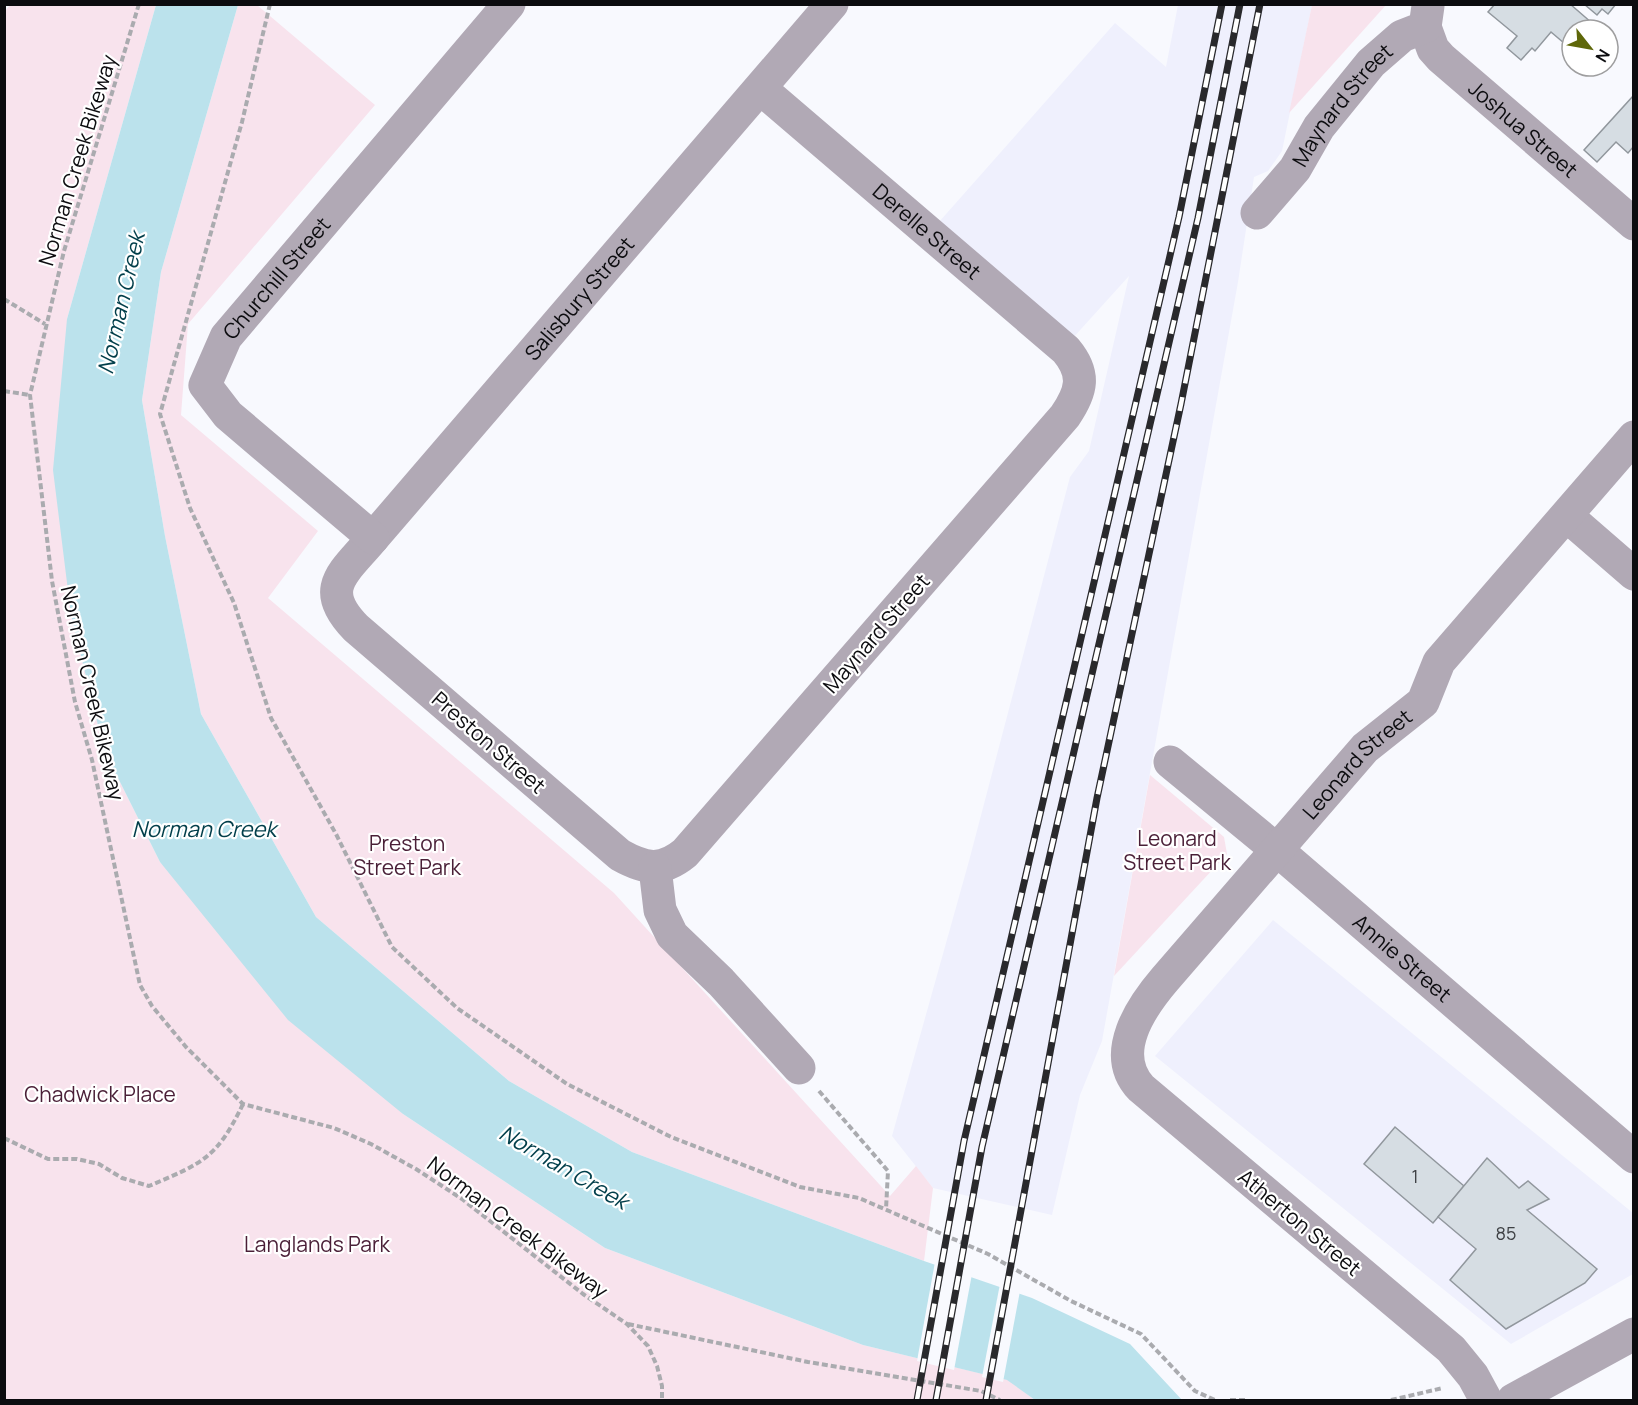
<svg xmlns="http://www.w3.org/2000/svg" width="1638" height="1405" viewBox="0 0 1638 1405" font-family="Manrope,sans-serif">
<style>
.built{fill:#eff0fd}
.green{fill:#f8e3ed}
.water{fill:#bbe2ec}
.pier{fill:#f8f9fe}
.building{fill:#d6dde3;stroke:#91979d;stroke-width:1.5}
.lines{fill:none;stroke-linecap:round;stroke-linejoin:round}
.path{stroke:#aaabaf;stroke-width:4;stroke-dasharray:6 3;stroke-linecap:butt}
.minor{stroke:#b1a9b5;stroke-width:33}
.rail-casing{stroke:#29292c;stroke-width:7}
.rail{stroke:#fff;stroke-width:4.5;stroke-dasharray:14;stroke-linecap:butt}
.labels{text-anchor:middle;dominant-baseline:central;stroke-width:4.5;stroke-linejoin:round;paint-order:stroke}
.number-label{font-size:18px;fill:#3e4044}
.street-label{font-size:21px;fill:#0c0c0f;stroke:#fff}
.park-label{font-size:21px;fill:#4a1f37;stroke:#fff}
.water-label{font-size:22px;font-style:italic;fill:#013e4a;stroke:#fff}
</style>
<rect width="100%" height="100%" fill="#f8f9fe"/>
<g class="built">
<polygon points="1178,5 1312,5 1282,151 1268,171 1254,177 1238,282 1102,1041 1080,1095 1052,1215 933,1188 892,1136 969,861 1070,477 1089,451 1129,276 1072,339 939,222 1115,23 1166,67"/>
<polygon points="1273,920 1633,1213 1633,1274 1511,1344 1155,1056"/>
</g>
<g class="green">
<polygon points="11,4 156,5 67,319 71,615 104,750 160,862 403,1114 605,1248 863,1345 1008,1380 1035,1400 5,1400 5,11"/>
<polygon points="238,5 257,5 375,105 188,324 181,415 318,531 268,598 614,893 890,1196 916,1166 933,1188 924,1261 632,1152 509,1081 316,917 201,714 165,536 142,400 161,272"/>
<polygon points="1312,5 1386,5 1289,113"/>
<polygon points="1150,775 1224,837 1227,854 1114,976"/>
</g>
<polygon class="water" points="156,5 238,5 161,272 142,400 165,536 201,714 316,917 509,1081 632,1152 924,1261 1032,1298 1130,1344 1182,1400 1035,1400 1007,1380 863,1345 605,1248 403,1114 288,1020 160,862 104,750 71,615 53,470 67,319"/>
<g class="pier">
<polygon points="935,1262 972,1274 954,1370 917,1361"/>
<polygon points="1000,1284 1020,1291 1003,1382 982,1377"/>
</g>
<g class="building">
<polygon points="1495,4 1570,4 1592,23 1587,30 1572,30 1571,49 1551,32 1535,51 1532,48 1521,60 1507,48 1517,36 1488,12"/>
<polygon points="1584,4 1616,4 1608,14 1602,9 1597,15"/>
<polygon points="1634,95 1634,146 1628,153 1616,142 1597,162 1584,150"/>
<polygon points="1395,1127 1464,1186 1433,1223 1364,1164"/>
<polygon points="1487,1158 1519,1188 1528,1181 1549,1199 1527,1210 1597,1269 1585,1283 1506,1329 1450,1280 1476,1249 1438,1217"/>
</g>
<g class="lines">
<g class="path">
<polyline points="139,4 64,251 30,395 52,581 75,702 92,760 140,985 152,1006 186,1047 243,1104 334,1128 371,1144 416,1169 462,1199 583,1294 627,1324 648,1346 657,1366 662,1386 662,1400"/>
<polyline points="270,4 242,122 160,414 190,508 234,603 271,718 336,834 392,947 457,1008 567,1084 671,1137 800,1187 859,1198 988,1254 1071,1301 1141,1334 1195,1391 1215,1400"/>
<polyline points="4,299 45,324"/>
<polyline points="4,391 30,395"/>
<polyline points="819,1091 888,1171 886,1209"/>
<path d="M 4,1138 L 48,1159 L 77,1159 L 99,1164 L 122,1178 L 149,1186 C 203,1163 217,1158 243,1104"/>
<polyline points="628,1324 808,1362 981,1391 1000,1400"/>
<polyline points="1230,1400 1248,1400"/>
<polyline points="1391,1400 1443,1388"/>
</g>
<g class="minor">
<path id="s1" d="M 1425,27 L 1433,49 L 1441,58 L 1634,224"/>
<path id="s2" d="M 760,88 L 1066,350 C 1086,374 1082,391 1065,416 L 685,853 C 662,872 645,869 620,855 L 356,628 C 317,588 344,573 373,538 L 832,4"/>
<path id="s3" d="M 1257,213 L 1295,169 L 1319,127 L 1371,63 L 1402,36 L 1425,27 L 1428,6"/>
<polyline points="1567,516 1634,574"/>
<path id="s4" d="M 373,538 L 228,415 L 205,385 L 226,337 L 509,4"/>
<path id="s5" d="M 1170,762 L 1277,850 L 1634,1157"/>
<polyline points="655,868 660,910 672,935 721,982 799,1068"/>
<path id="s6" d="M 1486,1400 L 1473,1376 L 1451,1349 L 1141,1088 C 1109,1054 1141,1007 1165,979 L 1365,748 L 1423,702 L 1439,662 L 1634,437"/>
<polyline points="1513,1400 1634,1334"/>
</g>
<defs>
<g id="rail">
<polyline points="917,1400 964,1141 1179,217 1222,4"/>
<polyline points="936,1400 982,1147 1198,218 1240,4"/>
<polyline points="986,1400 1097,798 1181,404 1260,4"/>
</g>
</defs>
<use href="#rail" class="rail-casing"/>
<use href="#rail" class="rail"/>
</g>
<g class="labels">
<g class="number-label">
<text x="1415" y="1176">1</text>
<text x="1506" y="1233">85</text>
</g>
<g class="street-label">
<text stroke="none"><textPath href="#s3" startOffset="138">Maynard Street</textPath></text>
<text stroke="none"><textPath href="#s1" startOffset="144">Joshua Street</textPath></text>
<text transform="translate(77 160) rotate(-73)">Norman Creek Bikeway</text>
<text stroke="none"><textPath href="#s2" startOffset="220">Derelle Street</textPath></text>
<text stroke="none"><textPath href="#s4" startOffset="358">Churchill Street</textPath></text>
<text stroke="none"><textPath href="#s2" startOffset="1898">Salisbury Street</textPath></text>
<text transform="translate(876 633) rotate(-49)">Maynard Street</text>
<text transform="translate(93 693) rotate(77)">Norman Creek Bikeway</text>
<text transform="translate(489 742) rotate(41)">Preston Street</text>
<text stroke="none"><textPath href="#s6" startOffset="879">Leonard Street</textPath></text>
<text stroke="none"><textPath href="#s5" startOffset="304">Annie Street</textPath></text>
<text transform="translate(1300 1222) rotate(40)">Atherton Street</text>
<text transform="translate(518 1227) rotate(37)">Norman Creek Bikeway</text>
</g>
<g class="park-label">
<text x="1177" y="838">Leonard<tspan x="1177" dy="24">Street Park</tspan></text>
<text x="407" y="843">Preston<tspan x="407" dy="24">Street Park</tspan></text>
<text x="100" y="1094">Chadwick Place</text>
<text x="317" y="1244">Langlands Park</text>
</g>
<g class="water-label">
<text transform="translate(121 303) rotate(-77)">Norman Creek</text>
<text x="204" y="829">Norman Creek</text>
<text transform="translate(564 1167) rotate(30)">Norman Creek</text>
</g>
</g>
<rect width="1638" height="1405" fill="none" stroke="#0c0c0f" stroke-width="12"/>
<g transform="translate(1590 48) rotate(121)"><circle r="28" fill="#ffffff" stroke="#9e9e9f" stroke-width="1.5"/>
<path d="M0-4.5L10 22L0 15L-10 22Z" fill="#5e6709"/>
<text y="-9" font-size="16" font-weight="bold" text-anchor="middle" fill="#0c0c0f">N</text>
</g>
</svg>
